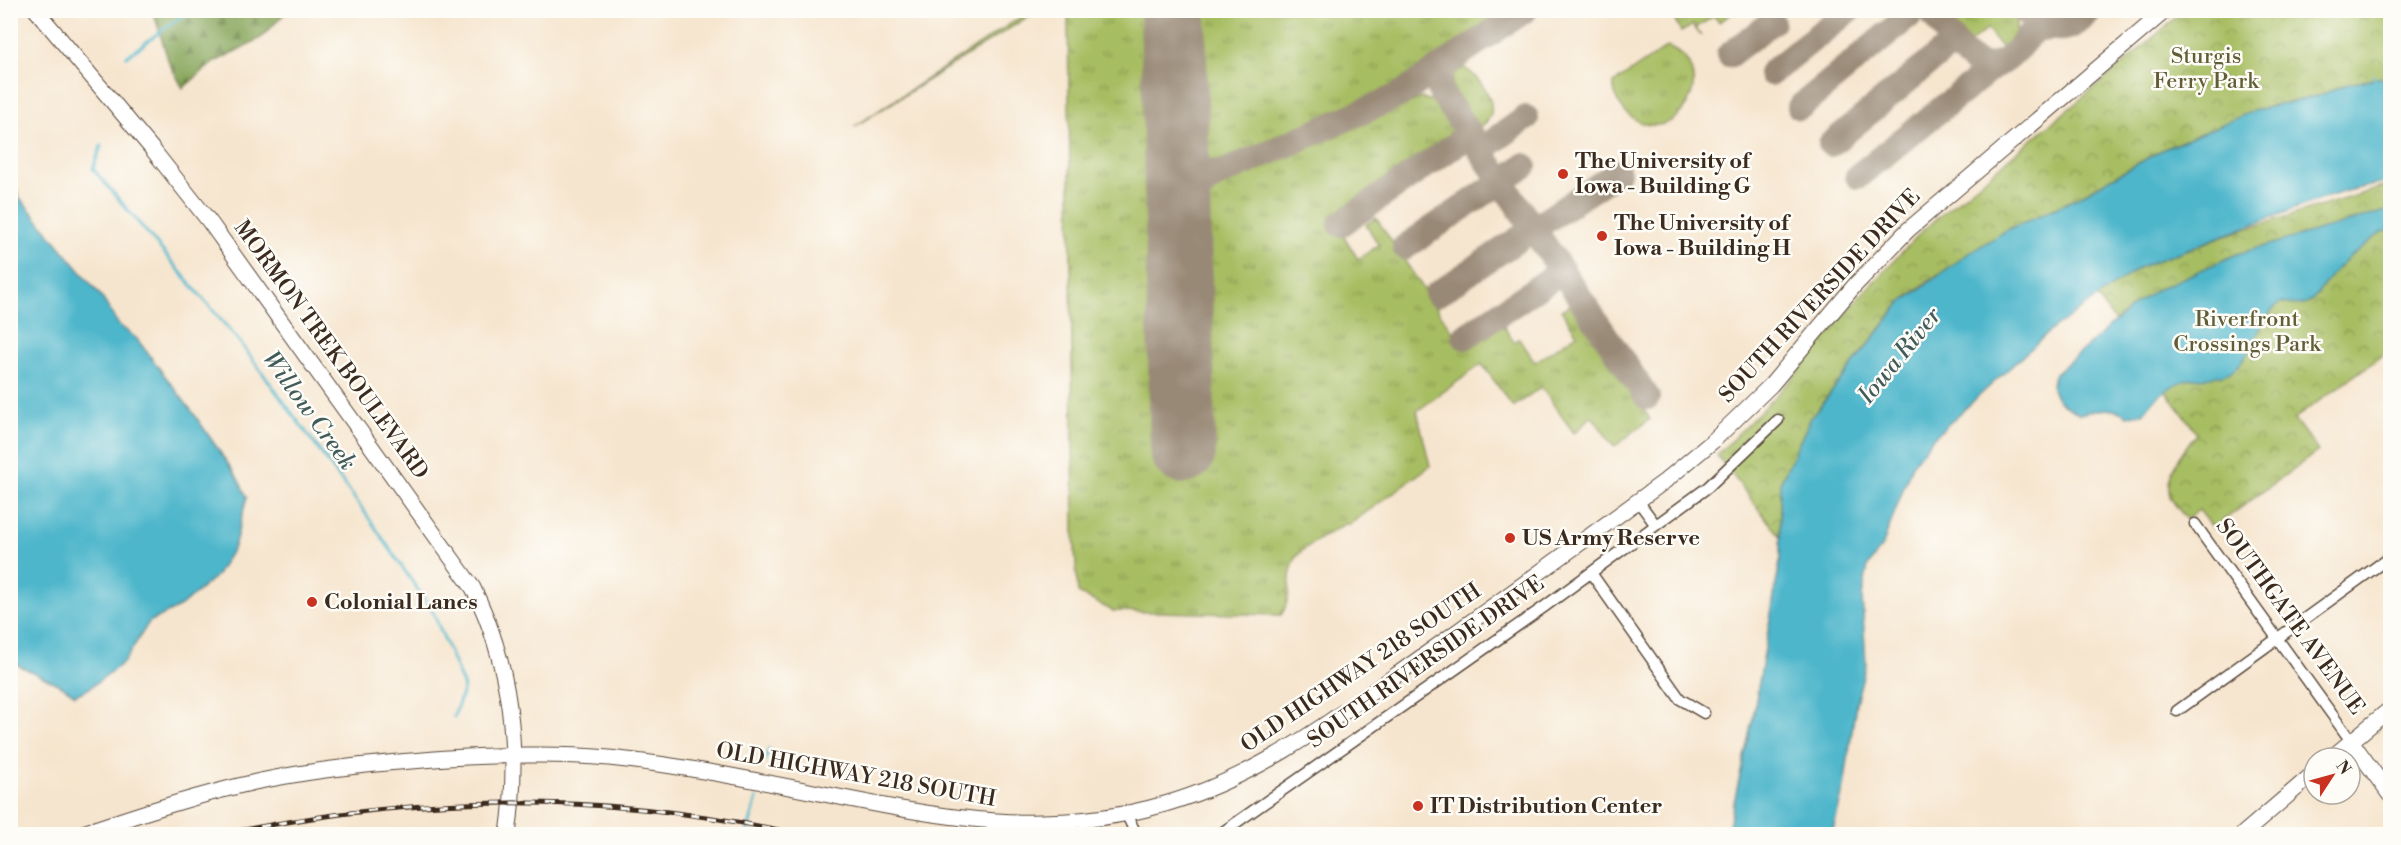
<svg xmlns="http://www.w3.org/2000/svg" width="2401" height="845" viewBox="0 0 2401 845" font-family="'Libre Bodoni',serif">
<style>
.grass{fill:url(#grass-tufts);stroke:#717440;stroke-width:1.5}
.forest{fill:url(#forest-firs);stroke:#60673b;stroke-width:1.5}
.park{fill:url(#park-crowns);stroke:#717440;stroke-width:1.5}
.water{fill:#4db6cb;stroke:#447074;stroke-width:1.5}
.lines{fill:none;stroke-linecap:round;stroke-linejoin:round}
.stream{stroke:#4db6cb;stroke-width:3}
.taxiway{stroke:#988876;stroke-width:26}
.runway{stroke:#988876;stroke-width:66}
.street-casing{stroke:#574638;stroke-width:13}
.secondary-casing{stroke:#574638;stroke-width:17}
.street{stroke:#fff;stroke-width:10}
.secondary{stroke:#fff;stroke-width:15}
.rail-casing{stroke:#3b2a1e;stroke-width:5}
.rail{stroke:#fdfcf7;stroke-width:3;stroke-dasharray:9;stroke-linecap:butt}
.poi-dot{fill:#c8321e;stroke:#fdfcf7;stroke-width:2}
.labels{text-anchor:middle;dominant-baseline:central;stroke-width:5;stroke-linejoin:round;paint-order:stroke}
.park-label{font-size:22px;fill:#615d36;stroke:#fdfcf7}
.poi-label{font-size:22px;font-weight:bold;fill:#3b2a1e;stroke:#fdfcf7;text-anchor:start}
.street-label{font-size:22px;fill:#3b2a1e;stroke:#fdfcf7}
.water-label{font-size:24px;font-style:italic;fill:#415b5b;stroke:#fdfcf7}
</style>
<defs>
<pattern id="grass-tufts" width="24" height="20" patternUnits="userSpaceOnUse" patternTransform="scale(1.5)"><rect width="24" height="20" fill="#a7bd62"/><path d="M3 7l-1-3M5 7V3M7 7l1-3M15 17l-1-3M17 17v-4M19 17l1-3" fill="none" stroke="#899a50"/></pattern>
<pattern id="forest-firs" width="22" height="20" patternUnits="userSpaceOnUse" patternTransform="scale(1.5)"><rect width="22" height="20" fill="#85a458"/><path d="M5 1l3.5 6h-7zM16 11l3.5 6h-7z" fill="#6e8648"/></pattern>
<pattern id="park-crowns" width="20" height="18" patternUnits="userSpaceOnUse" patternTransform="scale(1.5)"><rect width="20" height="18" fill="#a7bd62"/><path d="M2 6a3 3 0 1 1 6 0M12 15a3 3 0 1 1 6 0" fill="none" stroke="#899a50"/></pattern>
</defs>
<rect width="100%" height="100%" fill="#fdfcf7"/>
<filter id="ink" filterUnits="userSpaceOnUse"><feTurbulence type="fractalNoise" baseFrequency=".0167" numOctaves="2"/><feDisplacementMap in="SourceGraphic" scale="12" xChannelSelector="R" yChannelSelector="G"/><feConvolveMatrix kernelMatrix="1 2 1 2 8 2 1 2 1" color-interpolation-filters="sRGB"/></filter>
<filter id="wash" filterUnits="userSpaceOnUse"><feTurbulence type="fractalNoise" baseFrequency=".008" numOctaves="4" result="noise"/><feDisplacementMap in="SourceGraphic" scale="24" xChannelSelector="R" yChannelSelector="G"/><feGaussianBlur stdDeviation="1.35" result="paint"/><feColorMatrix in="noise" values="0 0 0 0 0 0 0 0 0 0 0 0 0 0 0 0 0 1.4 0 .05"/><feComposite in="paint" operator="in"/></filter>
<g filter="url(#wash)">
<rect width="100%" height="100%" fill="#f6e5ce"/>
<g class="grass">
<polygon points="1692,10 1736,10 1736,11 1719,22 1714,16 1696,28 1701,36 1693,25 1681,32 1675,21"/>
<polygon points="1030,11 1037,11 854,127"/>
<path d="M 1068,11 L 1157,11 L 1168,468 L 1202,468 L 1196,214 C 1204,197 1213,190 1229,181 L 1421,98 L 1437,102 L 1455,123 L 1447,137 L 1331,216 L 1358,259 L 1379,245 L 1366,225 L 1376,218 L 1464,349 L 1502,324 L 1514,342 L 1519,338 L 1535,362 L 1577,334 L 1561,310 L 1573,303 L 1650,419 L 1614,447 L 1592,416 L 1574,433 L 1541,387 L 1513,407 L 1482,364 L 1417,411 L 1430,466 L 1350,524 L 1345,524 C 1333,531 1304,546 1297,556 C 1285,574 1294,597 1281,615 L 1113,611 L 1078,593 L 1074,536 Z"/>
<path d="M 1189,11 L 1189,10 L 1505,11 L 1389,88 L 1224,160 C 1209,164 1201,158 1193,147 Z"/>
<path d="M 1940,11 L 2009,11 C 2021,24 2017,39 2004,51 L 1987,29 L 1967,45 Z"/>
<path d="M 1667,47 C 1724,67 1677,155 1629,115 C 1619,107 1613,95 1614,83 Z"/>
<path d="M 1464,67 C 1483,81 1506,111 1479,128 C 1463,120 1448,93 1453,75 Z"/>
</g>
<polygon class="forest" points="153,11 153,10 287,11 261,38 213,63 183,88 169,63"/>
<g class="park">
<polygon points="2183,11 2390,11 2390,76 2348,84 2318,96 2253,111 2162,150 2071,201 2007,230 1928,281 1901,302 1811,418 1780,483 1781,538 1717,455 1793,378 1863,293 1924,229 2123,64"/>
<path d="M 2390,185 L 2390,350 L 2294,419 L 2318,451 L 2213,528 L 2199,510 L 2186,519 C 2182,512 2172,503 2170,496 C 2163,475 2185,447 2197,433 L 2097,297 L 2140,267 L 2223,236 Z"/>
</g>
<g class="water">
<polygon points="2390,76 2390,182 2346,191 2310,203 2140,267 2050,331 1932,439 1912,465 1882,547 1868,566 1862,596 1866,664 1856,703 1844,787 1832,834 1727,834 1753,717 1780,562 1780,483 1811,418 1901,303 1966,255 2007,230 2071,201 2162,150 2253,111 2318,96 2348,84"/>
<polygon points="11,177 20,198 101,296 118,324 137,339 194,414 237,477 247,497 234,547 217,575 181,606 149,622 124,662 88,689 75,695 62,686 11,662"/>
<path d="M 2390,210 L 2390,231 L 2382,232 C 2367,244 2348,256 2335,271 C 2314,293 2319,310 2281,303 C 2258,317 2256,350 2236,368 C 2223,379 2206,376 2191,379 C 2171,383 2155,398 2143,413 L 2127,416 C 2111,404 2096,411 2079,414 C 2061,404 2047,396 2054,375 L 2133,306 L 2156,290 L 2237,254 Z"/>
</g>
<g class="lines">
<g class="stream">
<polyline points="126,57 190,10"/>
<polyline points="2374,76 2375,80"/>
<polyline points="101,146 93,169 239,341 366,514 433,612 464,687 454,717"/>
<polyline points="765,761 769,749"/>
<polyline points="747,834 757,798"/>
</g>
<g class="taxiway">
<path d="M 1930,10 C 1949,35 1978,90 2014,53 C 2026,40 2030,28 2050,28"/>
<path d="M 2023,10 C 2049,29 2067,39 2090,10"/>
<path d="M 1176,46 L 1178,136 C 1180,159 1199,174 1222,173"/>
<polyline points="1729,55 1772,22"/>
<polyline points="1440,68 1438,75 1441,92 1647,397"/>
<polyline points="1771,73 1849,10"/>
<polyline points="1800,107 1916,10"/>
<polyline points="1831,144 1954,42"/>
<polyline points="1481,150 1526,118"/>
<polyline points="1858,176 1998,63"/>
<polyline points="1341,224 1471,134"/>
<polyline points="1405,247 1524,166"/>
<polyline points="1437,294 1618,172"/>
<path d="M 1182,324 C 1181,271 1164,201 1222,173 L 1398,96 L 1525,10"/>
<polyline points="1465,337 1562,271"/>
</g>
<polyline class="runway" points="1173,10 1183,451"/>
</g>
</g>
<g filter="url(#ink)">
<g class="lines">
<defs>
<g id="street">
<polyline points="1638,501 1655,524"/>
<polyline points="2195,524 2351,741"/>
<polyline points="1591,573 1680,699 1704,713"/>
<polyline points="2177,711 2390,557"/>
<polyline points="1126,813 1136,834"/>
<polyline points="1220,834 1544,607 1708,487 1778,420"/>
</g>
<g id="secondary">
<path d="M 36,10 L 153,150 L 209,221 L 473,588 C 511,664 520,751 508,834"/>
<polyline points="2351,741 2390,795"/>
<polyline points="2331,758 2390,709"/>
<path d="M 80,834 C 139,814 200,794 260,781 C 322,768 384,763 447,758 C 501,755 555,753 609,758 C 679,765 749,779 819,793 C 938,817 1045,839 1165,804 C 1259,777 1337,717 1416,661 C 1499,602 1582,542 1665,481 L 1713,441 L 1771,385 L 1855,285 L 1908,230 L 2166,10"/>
<polyline points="2243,834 2314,773"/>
</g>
</defs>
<use href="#street" class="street-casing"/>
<use href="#secondary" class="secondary-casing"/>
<use href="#street" class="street"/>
<use href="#secondary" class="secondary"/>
<defs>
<path id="rail" d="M 225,834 C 413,793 608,792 797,834"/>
</defs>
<use href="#rail" class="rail-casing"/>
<use href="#rail" class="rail"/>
</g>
</g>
<g class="poi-dot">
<circle cx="1563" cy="174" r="6"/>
<circle cx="1602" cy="236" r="6"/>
<circle cx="1510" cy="538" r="6"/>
<circle cx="312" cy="602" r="6"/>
<circle cx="1418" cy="806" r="6"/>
</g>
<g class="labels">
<g class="park-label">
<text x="2206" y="56">Sturgis<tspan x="2206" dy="25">Ferry Park</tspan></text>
<text x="2247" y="319">Riverfront<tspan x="2247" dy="25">Crossings Park</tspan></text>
</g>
<g class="poi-label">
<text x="1575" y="161">The University of<tspan x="1575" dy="25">Iowa - Building G</tspan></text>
<text x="1614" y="223">The University of<tspan x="1614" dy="25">Iowa - Building H</tspan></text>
<text x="1522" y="538">US Army Reserve</text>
<text x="324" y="602">Colonial Lanes</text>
<text x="1430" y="806">IT Distribution Center</text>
</g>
<g class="street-label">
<text transform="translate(1820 296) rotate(-47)">SOUTH RIVERSIDE DRIVE</text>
<text transform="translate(331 350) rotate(54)">MORMON TREK BOULEVARD</text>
<text transform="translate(2290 617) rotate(54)">SOUTHGATE AVENUE</text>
<text transform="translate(1426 662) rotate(-35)">SOUTH RIVERSIDE DRIVE</text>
<text transform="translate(1361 668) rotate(-34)">OLD HIGHWAY 218 SOUTH</text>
<text transform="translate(856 775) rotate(10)">OLD HIGHWAY 218 SOUTH</text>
</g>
<g class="water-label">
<text transform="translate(1900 356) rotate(-51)">Iowa River</text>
<text transform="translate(309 411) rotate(54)">Willow Creek</text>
</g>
</g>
<rect width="2401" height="845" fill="none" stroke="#fdfcf7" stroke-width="36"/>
<g transform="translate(2332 776) rotate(54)"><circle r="28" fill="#fdfcf7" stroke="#afa8a0" stroke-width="1.5"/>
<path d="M0-4.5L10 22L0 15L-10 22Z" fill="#c8321e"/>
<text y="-9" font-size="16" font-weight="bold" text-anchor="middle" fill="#3b2a1e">N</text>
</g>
</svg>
